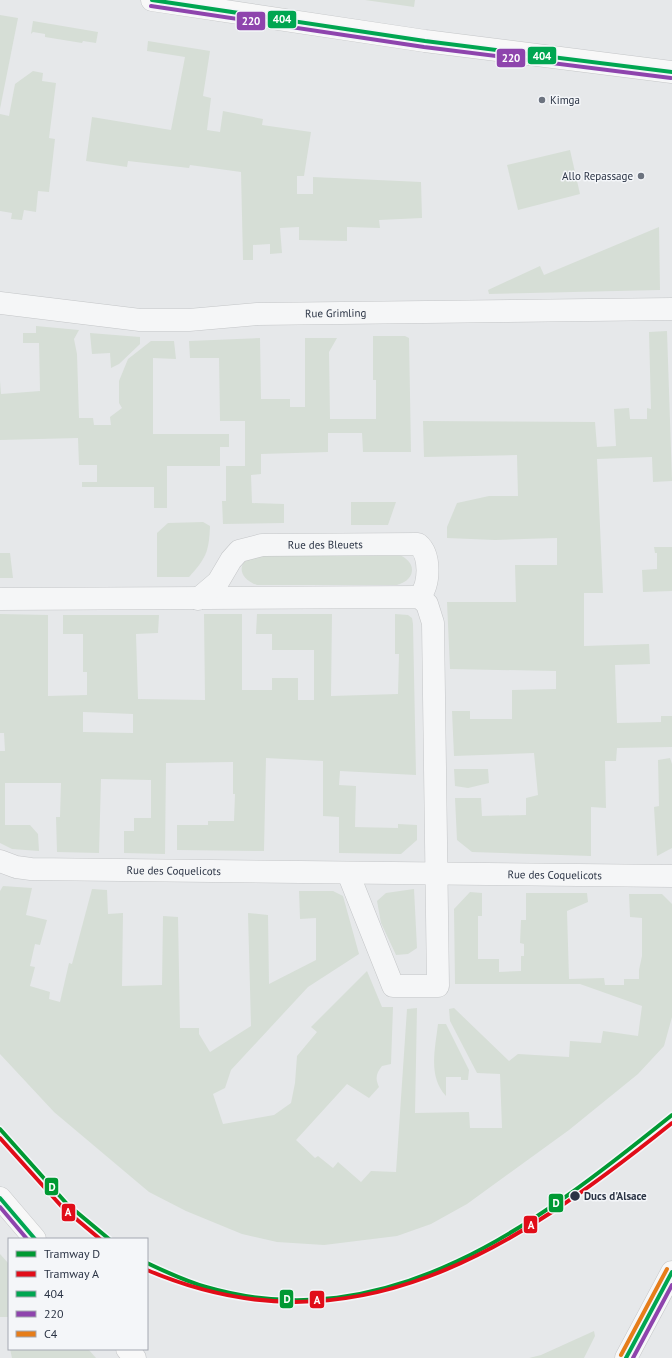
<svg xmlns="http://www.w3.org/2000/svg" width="672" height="1358" viewBox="0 0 672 1358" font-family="'PT Sans',sans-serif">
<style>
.green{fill:#d6ded6;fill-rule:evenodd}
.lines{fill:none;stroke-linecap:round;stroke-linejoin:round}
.street-casing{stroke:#c4c6c8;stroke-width:23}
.secondary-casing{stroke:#c4c6c8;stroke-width:23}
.street{stroke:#f5f6f7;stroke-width:22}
.secondary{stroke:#f8f8f8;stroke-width:22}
.bus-1-casing{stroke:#f4f6f9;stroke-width:7}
.bus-2-casing{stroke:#f4f6f9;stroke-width:7}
.bus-3-casing{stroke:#f4f6f9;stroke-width:7}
.bus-1{stroke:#00a651;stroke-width:4}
.bus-2{stroke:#8e44ad;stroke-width:4}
.bus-3{stroke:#e67d1a;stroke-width:4}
.tram-1-casing{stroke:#f4f6f9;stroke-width:7}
.tram-2-casing{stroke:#f4f6f9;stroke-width:7}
.tram-1{stroke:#093;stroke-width:4}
.tram-2{stroke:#e10d19;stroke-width:4}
.poi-dot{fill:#6c737f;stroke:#f4f6f9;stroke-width:1.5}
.stop-dot{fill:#2b3445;stroke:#f4f6f9;stroke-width:1.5}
.labels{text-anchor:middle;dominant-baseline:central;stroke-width:3;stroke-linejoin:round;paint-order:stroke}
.poi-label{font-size:11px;fill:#2b3445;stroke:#f4f6f9;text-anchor:start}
.street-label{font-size:11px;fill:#2b3445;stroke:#f4f6f9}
.stop-label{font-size:11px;font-weight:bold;fill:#2b3445;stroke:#f4f6f9;text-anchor:start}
.line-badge{stroke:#f4f6f9;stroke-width:1.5}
.badge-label{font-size:11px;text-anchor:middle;font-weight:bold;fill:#fff}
</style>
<rect width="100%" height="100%" fill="#e6e8ea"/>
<g class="green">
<polygon points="365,0 415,0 414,7"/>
<polygon points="0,15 18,18 0,109"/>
<polygon points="33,21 98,32 96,43 83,41 82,43 45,37 45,34 33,32 31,34"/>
<polygon points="148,41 210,51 203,96 211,98 207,130 220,132 223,111 263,119 262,125 311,132 304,176 297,176 297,194 313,194 313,177 421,182 422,218 379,220 380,228 347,227 347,241 299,240 299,227 280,228 282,253 270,254 270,244 253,245 253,260 243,260 241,172 190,165 189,168 128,161 127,167 86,161 92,117 171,130 185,57 147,51"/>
<polygon points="33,71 43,73 42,81 56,83 49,138 55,139 49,192 38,191 36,212 24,210 22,220 11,219 12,213 0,211 0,114 9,116 15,84"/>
<polygon points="570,150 580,194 518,210 507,165"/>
<polygon points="659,227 660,290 489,294 488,290 540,266 544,275"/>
<polygon points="36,326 79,330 74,339 77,354 79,418 93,418 94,425 111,425 110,417 122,408 119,403 119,381 128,359 151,341 174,341 176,359 153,358 153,434 229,434 229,447 220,447 220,466 167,466 167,508 154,508 154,487 82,487 82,482 97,482 97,465 79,465 78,438 0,440 0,381 1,394 40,391 39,343 23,343 23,333 36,333"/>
<polygon points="667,331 672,481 653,482 652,457 597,459 603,593 584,593 584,646 649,644 650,664 615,665 617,723 661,722 661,716 672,716 672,747 617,748 616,761 605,761 606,808 591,807 591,856 472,852 457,840 455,798 481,798 482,816 526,815 526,798 538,795 534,753 454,756 452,711 470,711 470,719 512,719 512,690 556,689 556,671 450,669 447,602 516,602 515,565 557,565 557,538 495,540 447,538 447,527 457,503 489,496 518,496 517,455 424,457 423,421 595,422 597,447 616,446 614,409 629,408 630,419 647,419 647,408 651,409 649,332"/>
<polygon points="90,333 140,337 140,344 119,364 111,368 110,353 92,354"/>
<polygon points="373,336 405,336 409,338 411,452 363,452 362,433 328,433 328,452 261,454 261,474 251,475 252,503 284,504 284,523 223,524 222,501 226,501 226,466 245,466 245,421 220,421 219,358 190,358 189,341 260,338 261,399 290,399 290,407 305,407 305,338 337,338 329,352 330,419 376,419 376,380 373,380"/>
<polygon points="351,502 396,502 388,525 351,525"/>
<path d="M 203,522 L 210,526 C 209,552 206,558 189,577 L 157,577 L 157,533 L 168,523 Z"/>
<polygon points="654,547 672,547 672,591 643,592 642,570 657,569 657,553 655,553"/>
<polygon points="0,553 10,553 13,578 0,578"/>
<path d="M 257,554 L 397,554 C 417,561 417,579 397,585 L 257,585 C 237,578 236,560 257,554 Z"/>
<path d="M 0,614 L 48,615 L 48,696 L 87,695 L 87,672 L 83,672 L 83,634 L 63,634 L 63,615 L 159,615 L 158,633 L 136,634 L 138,699 L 205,700 L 204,614 L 242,614 L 242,690 L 272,690 L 272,678 L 298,678 L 298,700 L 314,700 L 314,650 L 272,650 L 272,634 L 256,634 L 257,614 L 332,614 L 331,696 L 398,694 L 399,654 L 395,654 L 395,614 L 408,615 L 412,618 L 413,624 L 416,775 L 340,771 L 339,785 L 356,786 L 355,827 L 398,828 L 398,824 L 417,825 L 417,840 L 401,854 L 339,853 L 339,817 L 323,816 L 323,761 L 266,758 L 264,851 L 177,850 L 177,825 L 208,825 L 208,821 L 234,821 L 235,794 L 233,794 L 233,762 L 166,763 L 165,854 L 124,853 L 124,831 L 134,831 L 134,818 L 151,818 L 151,780 L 101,779 L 99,853 L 57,852 L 56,817 L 60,817 L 61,783 L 5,783 L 5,825 L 30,825 L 38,834 L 39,851 L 12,849 L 0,843 L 0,751 L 5,751 L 4,733 L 0,733 ZM 83,712 L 133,714 L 133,733 L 83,732 Z"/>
<polygon points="670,758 672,764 672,848 657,856 654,807 659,806 658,760"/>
<polygon points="454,769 488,769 489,783 468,788 455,786"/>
<path d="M 3,886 L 32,888 L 26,915 L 47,920 L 40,945 L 35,944 L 30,966 L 35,967 L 30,986 L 50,992 L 49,999 L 60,1002 L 69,963 L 72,964 L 92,889 L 107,890 L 108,914 L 123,913 L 122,986 L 162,985 L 163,916 L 178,917 L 180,1028 L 199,1028 L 199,1034 L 210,1052 L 251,1026 L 248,913 L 268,915 L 269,984 L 316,960 L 316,918 L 300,919 L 299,891 L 333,891 L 343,896 L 359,954 L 308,987 L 231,1070 L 225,1088 L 213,1094 L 223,1124 L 274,1115 L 291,1103 L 295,1083 L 297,1056 L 317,1032 L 311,1027 L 367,971 L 382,1007 L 393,1007 L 391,1064 L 382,1066 C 376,1074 375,1078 379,1087 L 369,1098 L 347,1084 L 296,1140 L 315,1158 L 318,1156 L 333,1168 L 338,1162 L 361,1182 L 371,1171 L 396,1172 L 407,1009 L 417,1008 L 415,1113 L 469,1112 L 470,1128 L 502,1128 L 500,1074 L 477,1073 L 450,1021 L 449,1009 L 454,1008 L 509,1061 L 518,1054 L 569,1057 L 570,1041 L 601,1043 L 603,1031 L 638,1036 L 642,1006 L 580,984 L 455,984 L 454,909 L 470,892 L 482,893 L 482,916 L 478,916 L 478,959 L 499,959 L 499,972 L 521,971 L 521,956 L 524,956 L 524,944 L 520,943 L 521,920 L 526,920 L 526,893 L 587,893 L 588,902 L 567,911 L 569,979 L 604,978 L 605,985 L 624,985 L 624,979 L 639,979 L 639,970 L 642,956 L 642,918 L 630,917 L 629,894 L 662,894 L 672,904 L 672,1017 L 664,1046 L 638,1074 L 569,1130 L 467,1204 L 431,1224 L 397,1236 L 324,1245 L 277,1242 L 242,1234 L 186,1211 L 149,1192 L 54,1112 L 0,1054 L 0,891 Z"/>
<polygon points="414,889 417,948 408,954 396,955 381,923 377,901 386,893"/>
<path d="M 438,1024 L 446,1024 L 469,1070 L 468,1080 L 461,1080 L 461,1077 L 446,1077 L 446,1096 C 428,1076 435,1050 438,1024 Z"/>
<polygon points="0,1254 9,1264 9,1317 0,1317"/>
<polygon points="594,1331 595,1336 584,1358 529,1358 541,1355"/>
<polygon points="10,1349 88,1349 96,1358 12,1358"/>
</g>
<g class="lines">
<defs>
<g id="street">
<path id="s1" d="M 0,303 L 140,320 L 189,320 L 257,314 L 672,309"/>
<polyline points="0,599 419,597 427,604 433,623 438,986 393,986 348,873"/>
<path id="s2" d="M 198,599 L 218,582 L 231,560 L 239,551 L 262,545 L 418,544 C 431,555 430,585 419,597"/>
<path id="s3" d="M 0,861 L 16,867 L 31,869 L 672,876"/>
</g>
<g id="secondary">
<polyline points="152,0 425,41 672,72"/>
<polyline points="0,1198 35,1239"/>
<polyline points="127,1349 135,1358"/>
<polyline points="626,1358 672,1272"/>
</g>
</defs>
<use href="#street" class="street-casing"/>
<use href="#secondary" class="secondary-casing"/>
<use href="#street" class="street"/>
<use href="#secondary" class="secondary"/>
<defs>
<g id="bus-1">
<polyline points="152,0 425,41 672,72"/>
<polyline points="0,1198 35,1239"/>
<polyline points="626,1358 672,1272"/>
</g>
<g id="bus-2">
<polyline points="151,6 424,47 671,78"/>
<polyline points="0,1207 27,1239"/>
<polyline points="633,1358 672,1285"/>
</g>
<polyline id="bus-3" points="621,1355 667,1269"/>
</defs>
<use href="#bus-1" class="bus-1-casing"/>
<use href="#bus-2" class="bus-2-casing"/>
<use href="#bus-3" class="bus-3-casing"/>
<use href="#bus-1" class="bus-1"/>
<use href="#bus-2" class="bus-2"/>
<use href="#bus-3" class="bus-3"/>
<defs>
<g id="tram-1">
<polyline points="0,1129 67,1204 109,1239"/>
<path d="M 147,1263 C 166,1272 185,1281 206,1287 C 388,1340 538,1223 672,1115"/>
</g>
<g id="tram-2">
<polyline points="0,1138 63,1208 100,1239"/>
<path d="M 147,1270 C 353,1358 515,1249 672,1123"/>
</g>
</defs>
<use href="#tram-1" class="tram-1-casing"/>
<use href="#tram-2" class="tram-2-casing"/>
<use href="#tram-1" class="tram-1"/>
<use href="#tram-2" class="tram-2"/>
</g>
<g class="poi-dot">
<circle cx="542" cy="100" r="4"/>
<circle cx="641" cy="176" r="4"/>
</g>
<circle class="stop-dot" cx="575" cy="1196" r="5.5"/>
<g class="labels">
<g class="poi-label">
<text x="550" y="100">Kimga</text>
<text x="633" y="176" text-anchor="end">Allo Repassage</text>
</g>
<g class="street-label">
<text stroke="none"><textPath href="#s1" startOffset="337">Rue Grimling</textPath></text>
<text stroke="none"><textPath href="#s2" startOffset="151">Rue des Bleuets</textPath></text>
<text stroke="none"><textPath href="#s3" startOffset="175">Rue des Coquelicots</textPath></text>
<text stroke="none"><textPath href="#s3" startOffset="556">Rue des Coquelicots</textPath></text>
</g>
<g class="stop-label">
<text x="584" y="1196">Ducs d'Alsace</text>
</g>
</g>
<g class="line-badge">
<rect x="267" y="10" width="30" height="19" rx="4" fill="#00a651"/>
<rect x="236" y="11" width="30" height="20" rx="4" fill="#8e44ad"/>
<rect x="527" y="46" width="30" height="19" rx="4" fill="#00a651"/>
<rect x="496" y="48" width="30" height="20" rx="4" fill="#8e44ad"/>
<rect x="44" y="1177" width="15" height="19" rx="4" fill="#093"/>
<rect x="548" y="1193" width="16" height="20" rx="4" fill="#093"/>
<rect x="61" y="1203" width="15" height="19" rx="4" fill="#e10d19"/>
<rect x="523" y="1215" width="15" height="19" rx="4" fill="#e10d19"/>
<rect x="279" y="1289" width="15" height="20" rx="4" fill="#093"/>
<rect x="309" y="1290" width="16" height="19" rx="4" fill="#e10d19"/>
</g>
<g class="badge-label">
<text x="282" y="23">404</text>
<text x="251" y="25">220</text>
<text x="542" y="60">404</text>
<text x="511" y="62">220</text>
<text x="52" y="1191">D</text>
<text x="556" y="1207">D</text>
<text x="68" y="1216">A</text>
<text x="531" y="1229">A</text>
<text x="287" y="1303">D</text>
<text x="317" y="1304">A</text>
</g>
<rect x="8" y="1238" width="140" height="112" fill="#f4f6f9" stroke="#a4a8b1"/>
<rect x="16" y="1251" width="20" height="6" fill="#009933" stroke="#a4a8b1"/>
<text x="44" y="1258" font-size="12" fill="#2b3445">Tramway D</text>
<rect x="16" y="1271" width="20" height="6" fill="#e10d19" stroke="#a4a8b1"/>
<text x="44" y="1278" font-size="12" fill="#2b3445">Tramway A</text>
<rect x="16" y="1291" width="20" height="6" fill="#00a651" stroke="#a4a8b1"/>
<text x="44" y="1298" font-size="12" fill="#2b3445">404</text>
<rect x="16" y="1311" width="20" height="6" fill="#8e44ad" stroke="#a4a8b1"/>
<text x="44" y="1318" font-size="12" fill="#2b3445">220</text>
<rect x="16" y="1331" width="20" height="6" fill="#e67d1a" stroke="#a4a8b1"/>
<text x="44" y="1338" font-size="12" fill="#2b3445">C4</text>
</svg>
